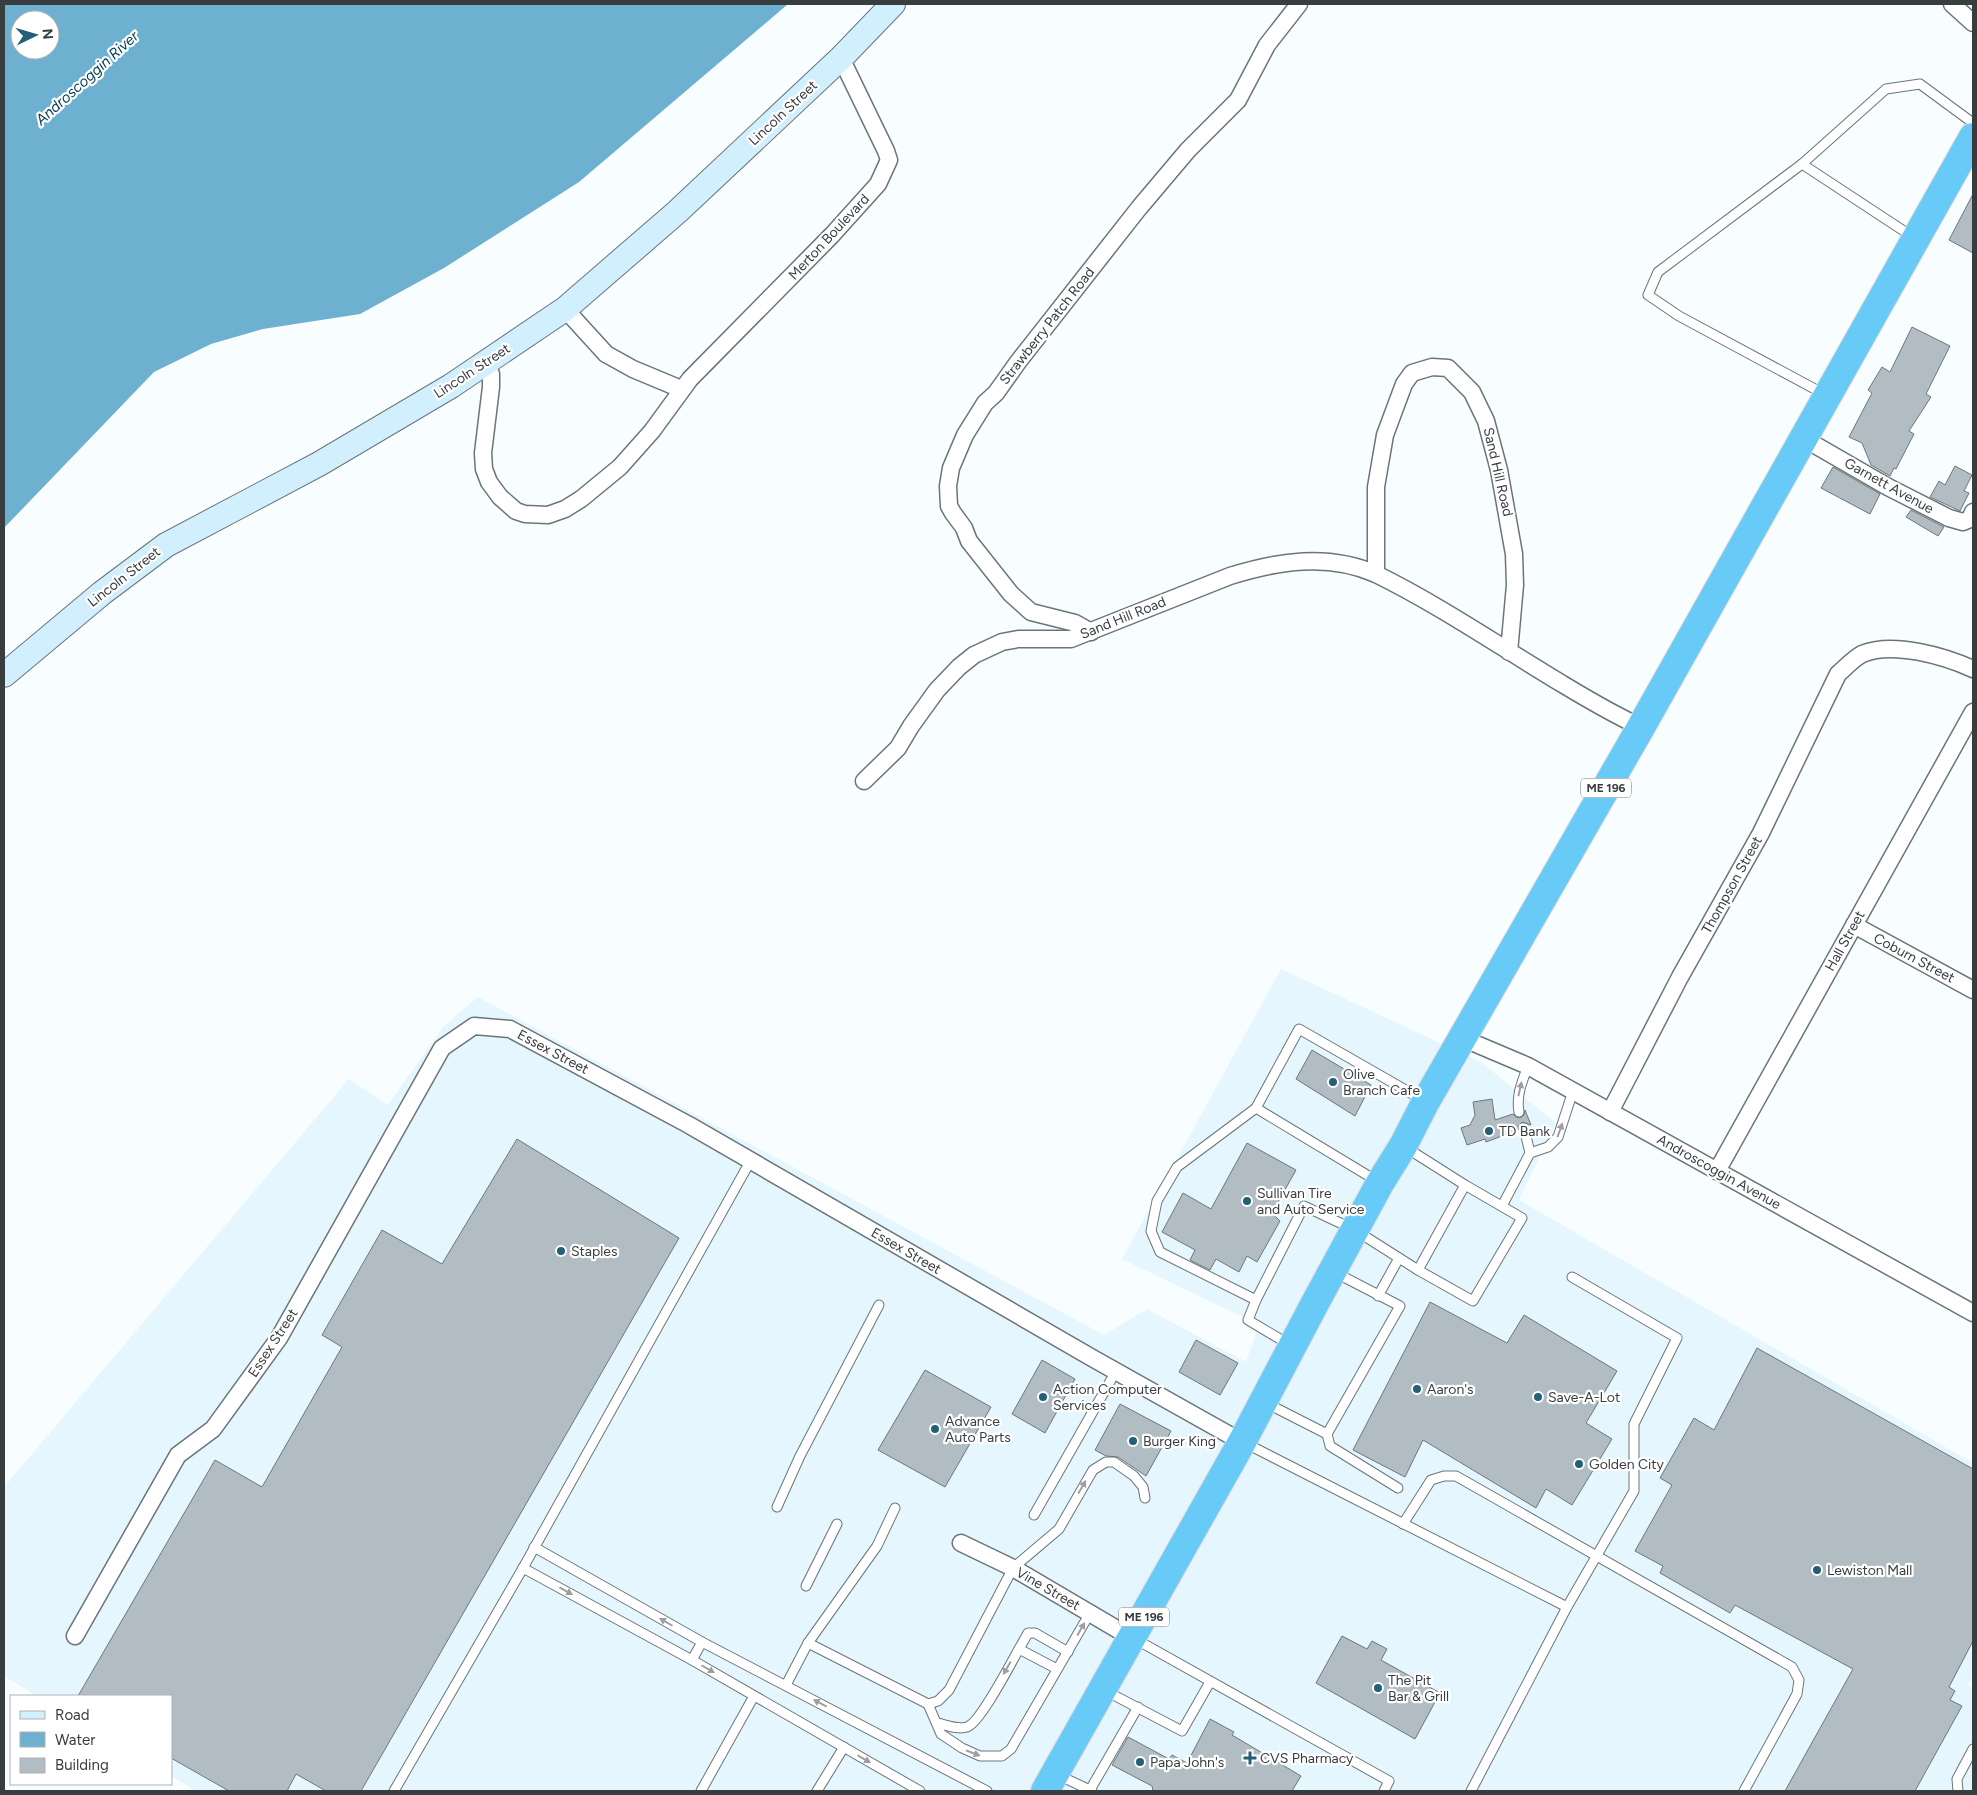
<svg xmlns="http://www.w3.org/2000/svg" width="1977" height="1795" viewBox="0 0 1977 1795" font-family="Figtree,sans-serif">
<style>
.built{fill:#e6f6fe}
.water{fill:#6db0d0;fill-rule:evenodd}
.building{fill:#b2bdc3;stroke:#6c777c}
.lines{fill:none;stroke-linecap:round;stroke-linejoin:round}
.lane-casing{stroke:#6a757a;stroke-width:11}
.street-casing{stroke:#6a757a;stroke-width:19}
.secondary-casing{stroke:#6a757a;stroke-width:26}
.highway-casing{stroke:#d7d8d9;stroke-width:30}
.lane{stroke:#fff;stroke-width:9}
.street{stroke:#fff;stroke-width:16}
.secondary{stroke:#d2effd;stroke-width:24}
.highway{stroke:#68caf7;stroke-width:28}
.oneway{fill:#9c9e9f}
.poi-dot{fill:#245e77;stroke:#fff;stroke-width:2}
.labels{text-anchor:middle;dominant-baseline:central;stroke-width:4.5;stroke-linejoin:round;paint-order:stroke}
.shield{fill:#fff;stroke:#747779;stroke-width:1}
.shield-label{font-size:12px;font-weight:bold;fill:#383d3f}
.street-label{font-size:14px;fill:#383d3f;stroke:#fff}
.poi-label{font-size:14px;fill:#383d3f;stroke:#fff;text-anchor:start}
.water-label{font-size:15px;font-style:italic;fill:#003d53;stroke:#fff}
</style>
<rect width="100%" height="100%" fill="#f8fdff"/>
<polygon class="built" points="1281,969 1481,1062 1556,1123 1519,1200 1973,1463 1973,1674 1968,1685 1973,1691 1973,1791 196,1791 171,1776 171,1696 37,1696 4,1676 4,1487 349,1079 388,1105 443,1027 478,997 1104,1335 1147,1309 1246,1362 1259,1325 1122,1259"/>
<path class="water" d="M 4,4 L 788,4 L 579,182 L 444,268 L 360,314 L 263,329 L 211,344 L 154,372 L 4,528 ZM 20,20 L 50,20 L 50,50 L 20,50 Z"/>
<g class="building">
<polygon points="1973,194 1973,253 1949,240"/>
<polygon points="1912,327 1950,346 1926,394 1931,397 1909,431 1914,434 1896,469 1894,468 1890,476 1871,465 1862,443 1849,437 1872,393 1868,390 1882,367 1890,372"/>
<polygon points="1955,466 1972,475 1964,491 1969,493 1960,511 1930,497 1939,481 1945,485"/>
<polygon points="1833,467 1880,494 1870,514 1821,488"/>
<polygon points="1911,510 1944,527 1938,536 1906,517"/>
<polygon points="1312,1050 1371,1085 1355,1116 1296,1079"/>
<polygon points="1492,1099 1495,1120 1513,1114 1516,1117 1520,1118 1524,1115 1525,1110 1531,1125 1522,1122 1518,1126 1518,1130 1486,1142 1485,1139 1467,1145 1461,1128 1470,1125 1475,1115 1473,1102"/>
<polygon points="517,1139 679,1238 361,1791 326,1791 296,1774 287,1791 229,1791 171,1758 171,1696 78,1696 215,1460 262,1487 342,1347 322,1335 382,1230 442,1264"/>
<polygon points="1247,1143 1296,1170 1272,1213 1280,1221 1257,1262 1247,1256 1239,1272 1216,1259 1210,1270 1190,1260 1195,1250 1162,1232 1183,1193 1211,1209"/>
<polygon points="1430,1302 1507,1343 1524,1315 1617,1371 1586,1423 1612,1439 1572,1505 1546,1489 1536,1508 1423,1440 1405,1477 1353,1450"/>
<polygon points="1196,1340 1238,1363 1220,1395 1179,1372"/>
<polygon points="1757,1348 1973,1469 1973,1641 1949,1687 1955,1691 1950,1700 1962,1706 1915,1791 1785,1791 1853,1669 1735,1605 1730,1613 1660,1573 1663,1566 1635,1551 1672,1485 1660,1478 1694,1418 1714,1430"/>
<polygon points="1042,1360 1075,1379 1045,1433 1012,1414"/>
<polygon points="925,1370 991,1407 945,1487 878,1450"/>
<polygon points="1120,1404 1171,1431 1146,1476 1118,1457 1106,1456 1095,1450"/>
<polygon points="1342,1636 1367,1649 1372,1641 1387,1649 1381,1660 1440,1693 1415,1739 1316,1683"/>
<polygon points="1210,1719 1234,1732 1232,1735 1301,1776 1292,1791 1153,1791 1152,1786 1112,1765 1128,1737 1169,1759 1172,1755 1187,1763"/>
</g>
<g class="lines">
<defs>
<g id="lane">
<polyline points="1802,164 1913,237"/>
<polyline points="1826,395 1679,316 1648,295 1658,272 1802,164 1886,89 1920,84 1973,123"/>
<polyline points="1256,1108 1177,1167 1157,1201 1151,1231 1160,1252 1256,1300"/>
<path d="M 1519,1112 C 1516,1095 1522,1082 1528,1066"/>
<polyline points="1405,1147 1465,1185 1418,1270 1473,1301 1522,1218 1465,1185"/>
<polyline points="1530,1153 1548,1147 1558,1137 1573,1091"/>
<polyline points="1377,1181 1256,1108 1299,1029 1423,1100"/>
<polyline points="1502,1206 1530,1153 1524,1128"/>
<polyline points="1378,1296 1399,1258"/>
<polyline points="1290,1345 1248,1320 1256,1300 1304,1206 1355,1230 1418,1270"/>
<polyline points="1266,1403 1327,1434 1400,1306 1336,1273"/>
<polyline points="1327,1434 1330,1446 1398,1488"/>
<polyline points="1245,1443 1567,1607 1634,1491 1634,1424 1677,1338 1572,1277"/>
<polyline points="777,1507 800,1456 879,1305"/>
<polyline points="1034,1515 1116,1371"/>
<polyline points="1403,1524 1431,1480 1444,1476 1456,1476 1792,1667 1799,1680 1797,1694 1744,1791"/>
<polyline points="534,1547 702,1642 987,1791"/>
<polyline points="523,1568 692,1660 920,1791"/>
<polyline points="806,1586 837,1524"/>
<polyline points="1135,1639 1389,1781 1384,1791"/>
<polyline points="808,1643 928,1704 938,1701 949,1690 1013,1568 1059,1529 1093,1470 1106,1462 1114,1462 1134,1476 1143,1487 1145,1498"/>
<polyline points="1019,1649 1028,1633 1035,1633 1068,1652"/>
<polyline points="692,1660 702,1642"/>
<polyline points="786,1685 808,1643 877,1546 895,1508"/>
<polyline points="1104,1690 1182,1731 1210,1682"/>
<polyline points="928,1704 941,1734 962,1748 980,1756 1002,1756 1011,1749 1090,1613"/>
<path d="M 937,1723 C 947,1725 957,1730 967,1727 C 980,1723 1011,1663 1019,1649 L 1057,1669"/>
<polyline points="1058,1775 1092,1791"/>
<polyline points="1090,1790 1138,1707"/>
<polyline points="394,1791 523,1568 751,1160"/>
<polyline points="701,1791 754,1696"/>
<polyline points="817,1791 844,1747"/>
<polyline points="1471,1791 1567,1607"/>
<polyline points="1958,1791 1957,1779 1973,1749"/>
</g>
<g id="street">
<polyline points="1952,4 1973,23"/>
<polyline points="565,309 606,354 633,369 681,389"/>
<polyline points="486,363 491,374 491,387 483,453 484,469 489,482 500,497 516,511 525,514 548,515 565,509 581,499 620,467 652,431 690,379 832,235 878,184 889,160 886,151 841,58"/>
<polyline points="1803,438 1888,487 1949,518 1963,522 1970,519 1973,512"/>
<polyline points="1091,632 1075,623 1031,612 1011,594 969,541 964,528 953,513 949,506 948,486 951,468 965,435 985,403 996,393 1018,362 1139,208 1188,150 1238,100 1267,45 1299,4"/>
<path d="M 1509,652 L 1515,585 L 1514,554 L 1499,470 L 1486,421 L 1472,392 L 1448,368 L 1432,367 L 1412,373 L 1404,384 L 1385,435 L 1376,487 L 1376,574 C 1441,606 1502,648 1564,685 C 1589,700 1614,715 1641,727"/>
<path d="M 864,781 L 898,748 L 911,726 L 937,690 L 959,667 L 974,655 L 1002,642 L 1018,639 L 1071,639 L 1230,576 C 1278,561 1328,553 1376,574"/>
<polyline points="1854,925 1973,990"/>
<polyline points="1462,1038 1528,1066 1973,1313"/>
<path d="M 1610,1112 L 1680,977 L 1761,833 L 1838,674 C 1846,667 1853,659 1862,654 C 1893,641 1944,656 1973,669"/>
<polyline points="1717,1171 1973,712"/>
<polyline points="961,1543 1013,1568 1132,1638"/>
<polyline points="75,1636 178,1455 213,1429 279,1338 442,1048 474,1026 510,1029 689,1125 1094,1359 1242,1442"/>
</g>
<polyline id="secondary" points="4,675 102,593 166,545 319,464 451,386 565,309 677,212 841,58 893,4"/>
<polyline id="highway" points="1045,1791 1242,1442 1314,1305 1380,1183 1403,1146 1426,1101 1641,727 1973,137"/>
</defs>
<use href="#lane" class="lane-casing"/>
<use href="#street" class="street-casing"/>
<use href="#secondary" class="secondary-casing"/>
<use href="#highway" class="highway-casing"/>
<use href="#lane" class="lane"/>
<use href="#street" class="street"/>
<use href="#secondary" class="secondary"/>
<use href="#highway" class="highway"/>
</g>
<defs><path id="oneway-solid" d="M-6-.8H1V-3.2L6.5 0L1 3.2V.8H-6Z" transform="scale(1.25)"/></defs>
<g class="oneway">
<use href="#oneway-solid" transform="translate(1520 1089) rotate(-77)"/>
<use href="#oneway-solid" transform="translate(1560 1130) rotate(-70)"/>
<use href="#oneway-solid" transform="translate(1082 1487) rotate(-60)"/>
<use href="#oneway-solid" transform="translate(566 1591) rotate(29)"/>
<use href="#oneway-solid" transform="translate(666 1622) rotate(-150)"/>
<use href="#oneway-solid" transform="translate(1081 1629) rotate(-60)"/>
<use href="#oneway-solid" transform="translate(1007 1668) rotate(120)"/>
<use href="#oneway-solid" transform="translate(708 1669) rotate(30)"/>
<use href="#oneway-solid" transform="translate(820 1703) rotate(-152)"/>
<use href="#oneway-solid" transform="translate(973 1753) rotate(21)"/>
<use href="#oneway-solid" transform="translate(864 1759) rotate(30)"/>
</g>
<g class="poi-dot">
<circle cx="1333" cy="1082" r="5"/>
<circle cx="1489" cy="1131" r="5"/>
<circle cx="1247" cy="1201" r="5"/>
<circle cx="561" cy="1251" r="5"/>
<circle cx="1417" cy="1389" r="5"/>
<circle cx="1043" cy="1397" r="5"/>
<circle cx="1538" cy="1397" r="5"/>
<circle cx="935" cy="1429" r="5"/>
<circle cx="1133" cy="1441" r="5"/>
<circle cx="1579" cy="1464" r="5"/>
<circle cx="1817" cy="1570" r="5"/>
<circle cx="1378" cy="1688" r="5"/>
<path d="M1247.5 1750.5h5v5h5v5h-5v5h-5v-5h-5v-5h5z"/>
<circle cx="1140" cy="1762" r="5"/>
</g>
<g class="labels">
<g class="shield">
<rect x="1581" y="778.5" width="50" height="19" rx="4"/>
<rect x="1119" y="1607.5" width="50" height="19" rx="4"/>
</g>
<g class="shield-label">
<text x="1606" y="788">ME 196</text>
<text x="1144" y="1617">ME 196</text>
</g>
<g class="street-label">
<text transform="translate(783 113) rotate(-43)">Lincoln Street</text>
<text transform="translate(829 237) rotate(-47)">Merton Boulevard</text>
<text transform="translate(1047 326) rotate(-52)">Strawberry Patch Road</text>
<text transform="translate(472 371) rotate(-33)">Lincoln Street</text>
<text transform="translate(1498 472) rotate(77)">Sand Hill Road</text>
<text transform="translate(1889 486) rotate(29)">Garnett Avenue</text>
<text transform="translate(124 577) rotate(-38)">Lincoln Street</text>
<text transform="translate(1123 618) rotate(-22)">Sand Hill Road</text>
<text transform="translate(1732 885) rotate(-61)">Thompson Street</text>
<text transform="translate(1845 941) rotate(-61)">Hall Street</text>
<text transform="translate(1914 958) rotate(28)">Coburn Street</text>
<text transform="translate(553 1052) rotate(28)">Essex Street</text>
<text transform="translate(1719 1172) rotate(29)">Androscoggin Avenue</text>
<text transform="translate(906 1251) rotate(30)">Essex Street</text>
<text transform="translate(273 1343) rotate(-57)">Essex Street</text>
<text transform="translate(1048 1589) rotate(30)">Vine Street</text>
</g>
<g class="poi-label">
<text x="1343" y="1074">Olive<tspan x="1343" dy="16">Branch Cafe</tspan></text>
<text x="1499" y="1131">TD Bank</text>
<text x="1257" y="1193">Sullivan Tire<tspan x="1257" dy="16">and Auto Service</tspan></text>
<text x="571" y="1251">Staples</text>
<text x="1053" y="1389">Action Computer<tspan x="1053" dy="16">Services</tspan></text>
<text x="1427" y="1389">Aaron's</text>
<text x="1548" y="1397">Save-A-Lot</text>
<text x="945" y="1421">Advance<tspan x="945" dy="16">Auto Parts</tspan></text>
<text x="1143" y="1441">Burger King</text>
<text x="1589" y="1464">Golden City</text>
<text x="1827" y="1570">Lewiston Mall</text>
<text x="1388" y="1680">The Pit<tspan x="1388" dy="16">Bar &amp; Grill</tspan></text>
<text x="1260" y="1758">CVS Pharmacy</text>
<text x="1150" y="1762">Papa John's</text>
</g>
<g class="water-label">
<text transform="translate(87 78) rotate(-42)">Androscoggin River</text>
</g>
</g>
<rect width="1977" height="1795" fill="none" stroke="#383d3f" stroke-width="10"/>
<rect x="10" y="1695" width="162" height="90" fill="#ffffff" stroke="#afb1b2"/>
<rect x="20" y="1711" width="25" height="8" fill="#d2effd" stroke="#afb1b2"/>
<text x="55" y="1720" font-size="15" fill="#383d3f">Road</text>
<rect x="20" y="1732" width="25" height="15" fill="#6db0d0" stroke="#afb1b2"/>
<text x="55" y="1745" font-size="15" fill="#383d3f">Water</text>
<rect x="20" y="1758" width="25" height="15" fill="#b2bdc3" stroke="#afb1b2"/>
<text x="55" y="1770" font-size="15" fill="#383d3f">Building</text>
<g transform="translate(35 35) rotate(85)"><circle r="24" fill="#ffffff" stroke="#afb1b2"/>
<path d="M0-4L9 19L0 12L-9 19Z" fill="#245e77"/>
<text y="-8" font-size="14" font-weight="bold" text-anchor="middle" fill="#383d3f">N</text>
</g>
</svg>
